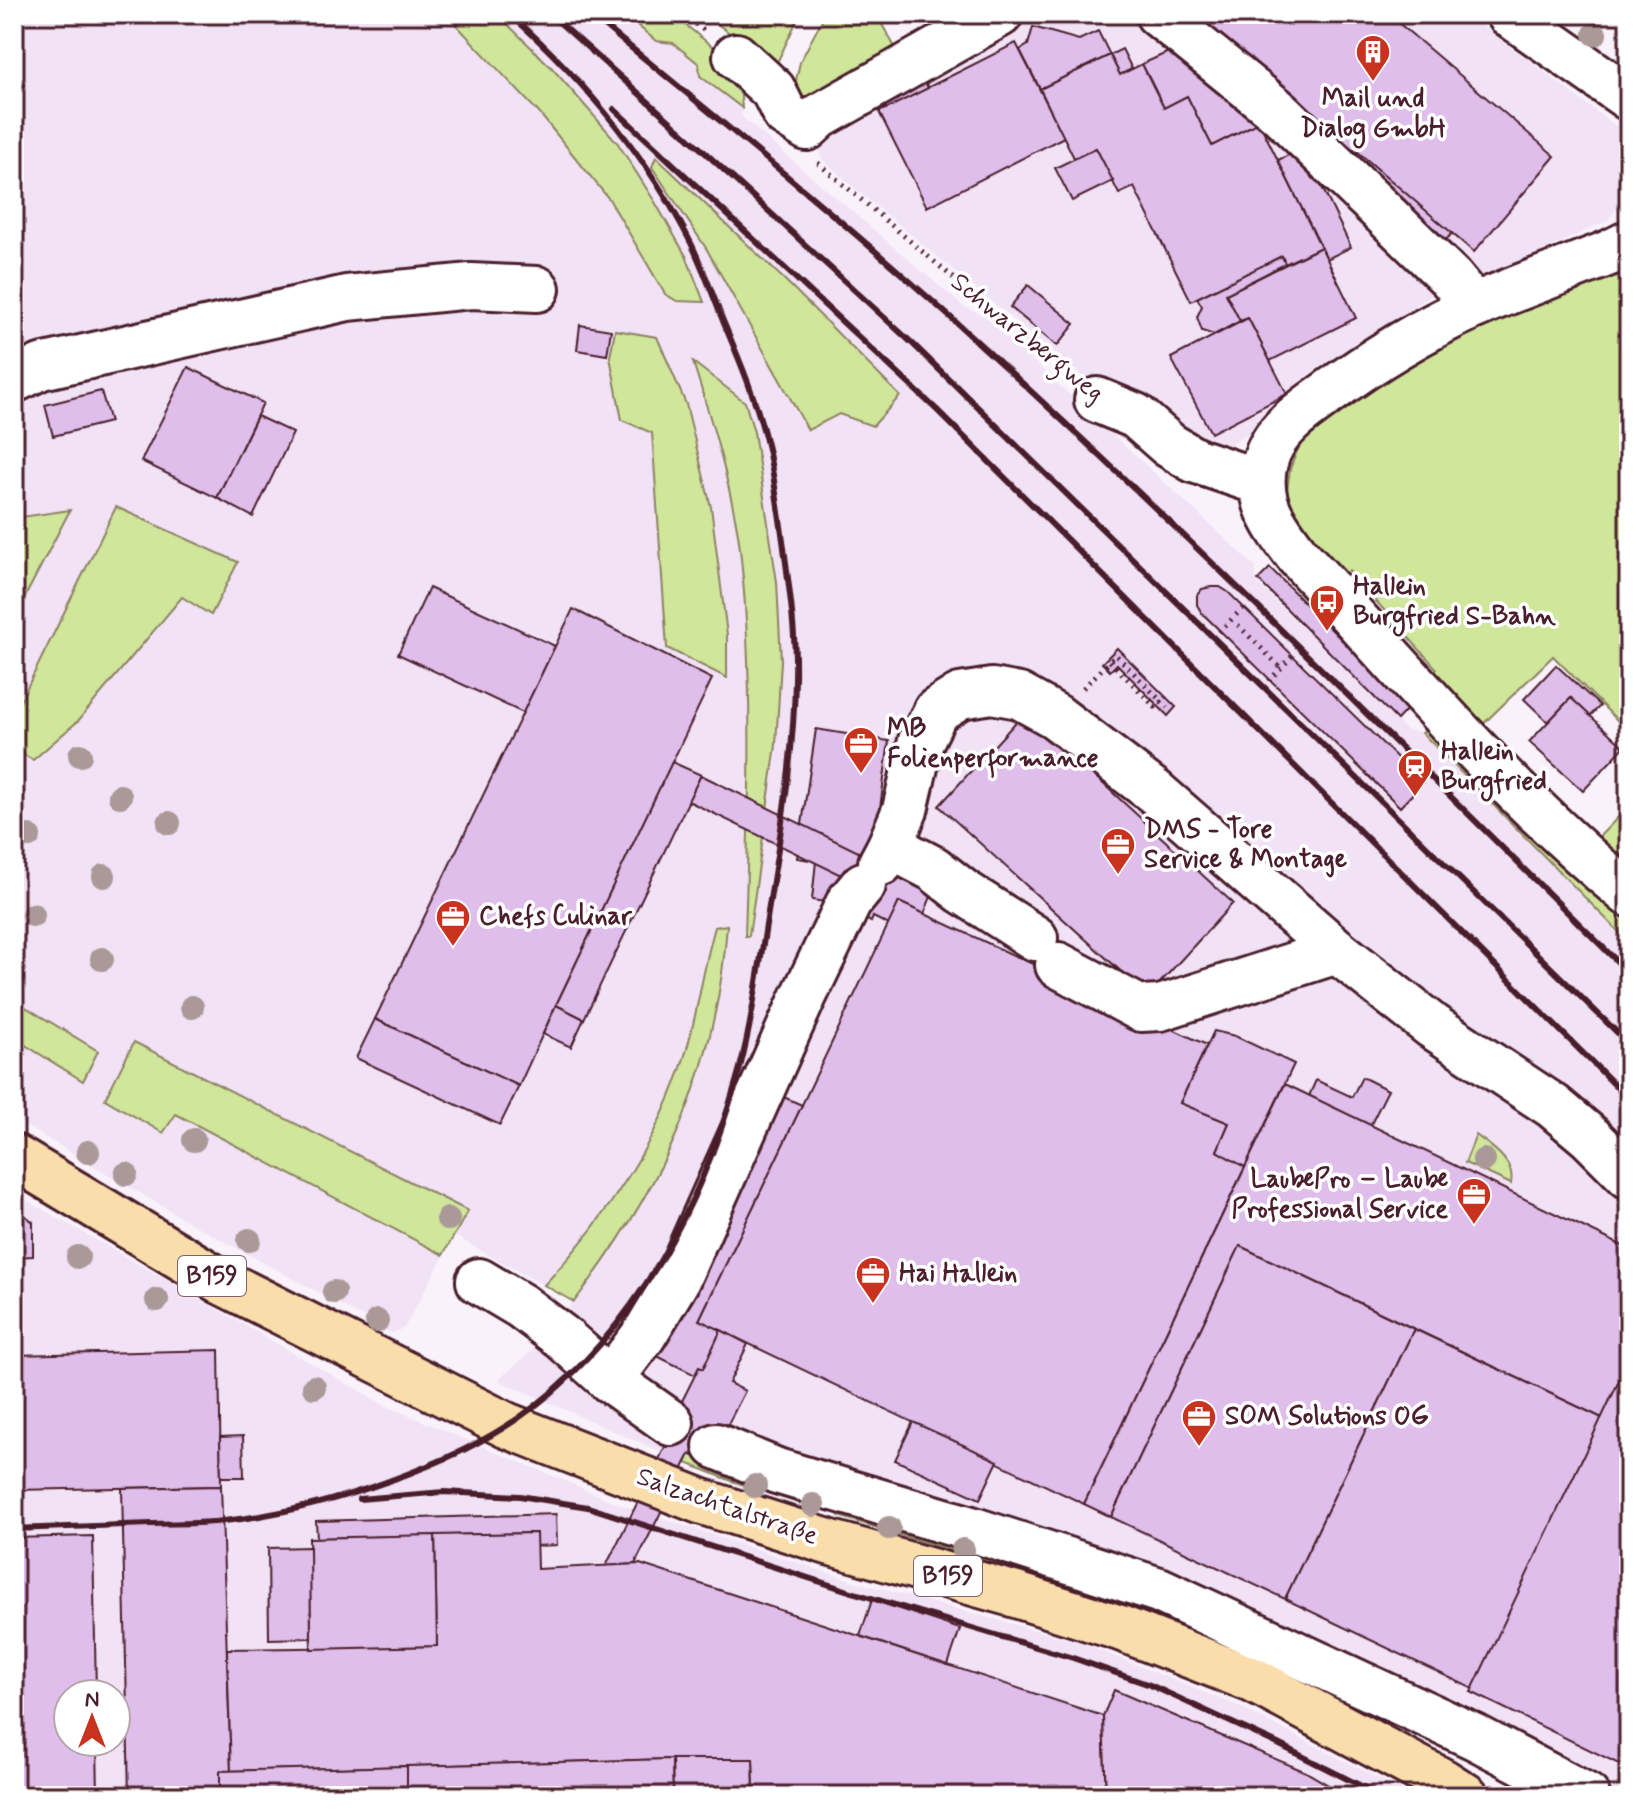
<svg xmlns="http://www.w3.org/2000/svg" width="1643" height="1810" viewBox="0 0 1643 1810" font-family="Mynerve,sans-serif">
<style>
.built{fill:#f1e2f6;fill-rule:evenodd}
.green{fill:#d0e69b;stroke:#8d8263;stroke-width:2}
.building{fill:#dfbeeb;stroke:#4a1f2b;stroke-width:2}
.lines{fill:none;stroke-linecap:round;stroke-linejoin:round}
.minor-casing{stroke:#4a1f2b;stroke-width:50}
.major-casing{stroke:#4a1f2b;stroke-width:50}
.path{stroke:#4a1f2b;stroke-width:5;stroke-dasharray:2 6;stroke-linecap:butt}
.minor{stroke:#fff;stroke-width:44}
.major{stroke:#f9ddab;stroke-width:44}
.rail{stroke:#4a1f2b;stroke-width:6}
.tree{fill:#ab9998}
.labels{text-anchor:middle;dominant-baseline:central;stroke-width:7;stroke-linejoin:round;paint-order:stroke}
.shield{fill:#fff;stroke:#80626b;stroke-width:2}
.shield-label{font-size:24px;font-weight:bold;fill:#4a1f2b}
.poi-label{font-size:26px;font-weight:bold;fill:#4a1f2b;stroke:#fff;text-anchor:start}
.street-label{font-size:26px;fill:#4a1f2b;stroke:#fff}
</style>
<rect width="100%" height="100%" fill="#f9f2fb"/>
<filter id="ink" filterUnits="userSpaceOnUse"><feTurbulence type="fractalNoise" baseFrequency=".0125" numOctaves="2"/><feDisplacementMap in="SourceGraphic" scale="16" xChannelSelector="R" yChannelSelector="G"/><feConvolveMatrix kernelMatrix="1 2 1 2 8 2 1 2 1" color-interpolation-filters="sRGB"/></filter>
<g filter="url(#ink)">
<g class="built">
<path d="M 14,14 L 624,14 L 656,41 L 673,43 L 700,65 L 700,76 L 742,108 L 742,117 L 965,308 L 982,314 L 1256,567 L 1256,582 L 1406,730 L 1422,733 L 1629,942 L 1629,1796 L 1538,1796 L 1433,1737 L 1236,1646 L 1143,1610 L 1081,1589 L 732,1481 L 686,1463 L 498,1380 L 539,1345 L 573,1302 L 455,1236 L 404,1328 L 392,1333 L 189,1222 L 14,1119 L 14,749 L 33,760 L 182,597 L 211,615 L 115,508 L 14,714 L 14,618 L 70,511 L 14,518 ZM 694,364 L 745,402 L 777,582 L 781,661 L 776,745 L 759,871 L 745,936 L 749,746 L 749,683 L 745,607 L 738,535 L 723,460 Z"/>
<polygon points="1021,14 1467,14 1617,127 1629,149 1627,195 1608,220 1520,262 1430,296 1300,380 1297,405 1214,454 1106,396 865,197 822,159 815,132"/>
<path d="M 14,1193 L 384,1405 L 622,1505 L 853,1581 L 1079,1642 L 1236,1705 L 1413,1796 L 14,1796 ZM 68,1694 L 116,1694 L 116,1742 L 68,1742 Z"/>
</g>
<g class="green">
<polygon points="446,14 497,14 552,68 617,142 655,202 686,256 704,302 677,301 665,294 609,199 540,114"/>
<polygon points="624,14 672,14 738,67 742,108 700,76 699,64 673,43 656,41"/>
<polygon points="704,14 800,14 775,67"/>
<polygon points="825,14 876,14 900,56 822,104 804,99 795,85 800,62"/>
<polygon points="656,157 791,286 900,396 873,426 839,414 808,430 706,248 652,167"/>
<polygon points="1629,268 1629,732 1553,656 1478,729 1430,676 1437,669 1349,571 1339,578 1290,512 1287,490 1290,469 1299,446 1321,421 1355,394 1489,314"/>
<polygon points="615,330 657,337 686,404 711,507 727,635 727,678 667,648 652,433 622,420 610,357"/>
<path d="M 693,362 L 745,402 L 754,432 L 777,582 L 781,661 L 776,745 L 749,936 L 745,936 C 748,836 752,737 747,637 C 745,603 743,568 738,534 C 728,475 711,419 693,362 Z"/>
<polygon points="116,507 238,562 211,615 182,597 78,721 33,760 14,749 14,714"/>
<polygon points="70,510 14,618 14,518"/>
<polygon points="1428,729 1566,868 1629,920 1629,942 1422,733"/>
<polygon points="1629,806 1629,875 1593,843"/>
<path d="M 727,925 C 717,1073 663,1186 574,1302 L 544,1285 C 605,1220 660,1139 686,1052 C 698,1011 703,968 715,927 Z"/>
<polygon points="14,1000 98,1051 83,1081 14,1038"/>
<polygon points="134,1042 468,1211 443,1255 176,1114 163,1133 105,1099"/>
<path d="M 1476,1135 C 1492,1147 1516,1162 1511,1184 L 1465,1163 Z"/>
<polygon points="690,1454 707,1463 824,1502 822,1511 732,1481 686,1463"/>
<polygon points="842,1507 1087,1581 1236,1646 1143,1610 839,1516"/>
</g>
<g class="building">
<polygon points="1194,14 1388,14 1555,156 1474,252"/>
<polygon points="1033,27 1079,40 1098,31 1110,55 1040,89 1020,50 1028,45"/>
<polygon points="1016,43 1064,137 927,207 879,112"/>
<polygon points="1122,49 1132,69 1120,75 1110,55"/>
<polygon points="1171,51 1259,122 1212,146 1187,96 1164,108 1142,64"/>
<polygon points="1110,55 1120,75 1142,64 1164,108 1187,96 1212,146 1259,122 1321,247 1285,264 1282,256 1191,301 1134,187 1119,194 1096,148 1074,158 1040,89"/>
<polygon points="924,80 928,88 886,109 882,101"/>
<polygon points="1096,148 1113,181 1072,201 1055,168"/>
<polygon points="1303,148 1351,247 1327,259 1278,160"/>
<polygon points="1358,152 1452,233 1438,250 1344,169"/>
<polygon points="1321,247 1356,318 1270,361 1248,318 1240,321 1226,294"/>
<polygon points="1282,256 1285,264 1226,294 1240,321 1214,335 1202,331 1197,317 1202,306 1197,298"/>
<polygon points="1028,285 1075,324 1057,346 1010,307"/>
<polygon points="1248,318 1287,394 1211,433 1171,358"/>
<polygon points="580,325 611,330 607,355 577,350"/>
<polygon points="188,367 263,403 217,498 141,461"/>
<polygon points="101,391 110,422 53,436 45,405"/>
<polygon points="257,416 293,433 253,517 217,498"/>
<polygon points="1270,568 1409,707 1397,720 1258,580"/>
<polygon points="1211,587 1220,587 1228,592 1423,783 1400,807 1202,613 1197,605 1197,595 1202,589"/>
<polygon points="429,588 555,646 523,713 398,654"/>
<polygon points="573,609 712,679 556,1005 519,1086 375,1019"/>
<polygon points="1117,648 1176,707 1168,716 1117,664 1110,671 1102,663"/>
<polygon points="1556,665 1600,706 1590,716 1571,698 1548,722 1524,699"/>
<polygon points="1571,698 1624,747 1583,791 1529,742"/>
<polygon points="1025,712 1233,903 1148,996 939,806"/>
<polygon points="816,729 889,741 872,868 843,864 837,904 812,900 816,861 797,858"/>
<polygon points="672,762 701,775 584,1019 556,1005"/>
<polygon points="701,775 934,889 924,914 899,902 889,925 873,917 871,922 857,914 870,889 688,801"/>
<polygon points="899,902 1207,1045 1180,1103 1229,1123 1217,1151 1245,1167 1084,1504 699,1320"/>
<polygon points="556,1005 584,1019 571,1047 543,1034"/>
<polygon points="375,1019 519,1086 500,1125 356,1058"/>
<polygon points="1214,1031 1235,1036 1294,1064 1245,1167 1217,1151 1229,1123 1180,1103"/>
<polygon points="1362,1077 1388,1090 1370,1126 1309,1096 1316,1080 1352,1097"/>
<polygon points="1285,1084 1629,1249 1629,1360 1602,1418 1240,1246 1111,1517 1084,1504"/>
<polygon points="779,1095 802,1105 699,1320 721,1330 703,1369 699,1367 695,1375 653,1354"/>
<polygon points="14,1216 26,1216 33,1222 33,1256 14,1257"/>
<polygon points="1240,1246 1414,1329 1285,1599 1111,1517"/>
<polygon points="1414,1329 1602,1418 1473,1689 1285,1599"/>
<polygon points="721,1330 748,1344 729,1383 745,1391 708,1463 690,1454 635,1564 606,1566 667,1443 662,1441 699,1367 703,1369"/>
<polygon points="219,1350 221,1486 14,1490 14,1355"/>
<polygon points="1629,1360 1629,1769 1471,1692"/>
<polygon points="913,1422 998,1461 980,1499 895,1460"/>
<polygon points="243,1436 244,1477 221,1477 220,1437"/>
<polygon points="221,1486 231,1771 220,1771 220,1796 129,1796 122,1488"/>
<polygon points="556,1514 557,1545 536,1546 536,1533 317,1538 316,1521"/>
<polygon points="536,1533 537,1569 640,1564 1103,1716 1106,1796 754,1796 753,1759 672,1759 231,1771 227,1649 437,1646 435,1535"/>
<polygon points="435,1535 437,1646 311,1649 309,1538"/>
<polygon points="93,1536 96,1694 68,1694 68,1742 97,1742 98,1796 14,1796 14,1538"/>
<polygon points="310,1547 311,1638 269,1639 268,1548"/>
<polygon points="872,1600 960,1629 948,1665 860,1636"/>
<polygon points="1114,1690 1306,1772 1347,1796 1106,1796 1103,1716"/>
<polygon points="672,1759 673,1791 655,1792 656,1796 407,1796 407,1766"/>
<polygon points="672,1759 753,1759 754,1796 656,1796 655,1792 673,1791"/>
<polygon points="407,1766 407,1796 220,1796 220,1771"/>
</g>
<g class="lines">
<defs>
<g id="minor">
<polyline points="1158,14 1279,112 1451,278 1474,306"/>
<polyline points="1509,14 1629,98"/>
<polyline points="736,56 773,90 785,114 807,128 820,116 1000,14"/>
<path d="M 1629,243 L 1609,253 C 1564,271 1517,287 1472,307 C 1420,331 1371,361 1325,395 C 1301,412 1272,432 1265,462 C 1255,501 1276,527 1298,556 C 1405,672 1507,794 1629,894"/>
<polyline points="14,380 41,367 347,298 471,286 537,289"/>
<polyline points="1097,400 1136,416 1169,445 1194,460 1262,483"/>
<polyline points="890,846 934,869 962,891 1035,938"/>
<polyline points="881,863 890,846 905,810 921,741 936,711 960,696 992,691 1019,696 1055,716 1155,792 1337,951 1432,1026 1553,1106 1590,1137 1629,1176"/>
<polyline points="1058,965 1141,1009 1160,1008 1337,951"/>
<polyline points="479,1281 521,1306 562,1337 610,1380 671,1423"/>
<polyline points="610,1380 644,1335 676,1282 801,1002 849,902 863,885"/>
<polyline points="716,1446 777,1471 971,1529 1159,1590 1475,1737 1587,1796"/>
</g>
<polyline id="major" points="14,1157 222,1282 506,1425 700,1501 828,1542 1016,1595 1120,1628 1253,1680 1444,1782 1466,1796"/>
</defs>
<use href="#minor" class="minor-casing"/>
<use href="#major" class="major-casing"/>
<g class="path">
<polyline points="683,14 707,33"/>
<polyline points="818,163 1069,376"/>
<polyline points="1238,625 1281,668"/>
<polyline points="1219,632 1245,606"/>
<polyline points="1110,661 1155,707 1161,702 1167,708"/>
<polyline points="1269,681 1294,654"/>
<polyline points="1083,688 1116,655 1161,701"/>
</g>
<use href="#minor" class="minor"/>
<use href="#major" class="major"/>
<g class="rail">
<polyline points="550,14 699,147 913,344 1629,1044"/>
<path d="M 590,14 C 711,113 833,212 949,316 C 1183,528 1405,752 1629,973"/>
<polyline points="614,109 937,410 1629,1099"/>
<polyline points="359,1499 444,1492 520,1496 588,1507 855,1593 1073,1658 1150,1685 1278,1744 1381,1796"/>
<path d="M 14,1529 C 59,1527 105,1526 150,1524 C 175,1523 199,1524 224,1521 C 280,1515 333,1501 386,1482 C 439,1463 490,1441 535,1406 C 637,1327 701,1204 736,1082 C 750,1035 756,986 764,938 C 777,852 794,765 795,678 C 796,639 791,601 786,563 C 781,525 776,486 768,449 C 758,404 741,363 723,321 C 713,295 703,268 691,243 C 646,154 584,80 510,14"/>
</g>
</g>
<g class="tree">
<circle cx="1595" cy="34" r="12"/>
<circle cx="80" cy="755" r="12"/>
<circle cx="120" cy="796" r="12"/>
<circle cx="169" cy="823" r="12"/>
<circle cx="29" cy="836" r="12"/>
<circle cx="104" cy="876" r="12"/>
<circle cx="33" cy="915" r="12"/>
<circle cx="102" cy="959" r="12"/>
<circle cx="192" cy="1007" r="12"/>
<circle cx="194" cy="1140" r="12"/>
<circle cx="88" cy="1152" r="12"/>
<circle cx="1484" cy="1160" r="12"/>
<circle cx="126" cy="1174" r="12"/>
<circle cx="448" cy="1219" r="12"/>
<circle cx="249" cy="1240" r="12"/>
<circle cx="78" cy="1257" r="12"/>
<circle cx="334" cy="1292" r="12"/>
<circle cx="157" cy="1300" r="12"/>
<circle cx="377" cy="1321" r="12"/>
<circle cx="314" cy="1387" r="12"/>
<circle cx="755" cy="1486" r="12"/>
<circle cx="813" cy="1505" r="12"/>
<circle cx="889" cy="1528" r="12"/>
<circle cx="963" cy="1550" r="12"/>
</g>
</g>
<defs>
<symbol id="building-pin" viewBox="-11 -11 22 30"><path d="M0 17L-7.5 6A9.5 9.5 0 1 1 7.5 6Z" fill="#c8321e" stroke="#fff"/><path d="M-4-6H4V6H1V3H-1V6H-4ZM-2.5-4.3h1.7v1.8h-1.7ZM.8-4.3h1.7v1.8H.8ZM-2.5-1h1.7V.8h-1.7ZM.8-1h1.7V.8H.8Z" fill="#fff"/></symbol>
<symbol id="bus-pin" viewBox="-11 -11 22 30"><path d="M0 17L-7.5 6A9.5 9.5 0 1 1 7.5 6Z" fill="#c8321e" stroke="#fff"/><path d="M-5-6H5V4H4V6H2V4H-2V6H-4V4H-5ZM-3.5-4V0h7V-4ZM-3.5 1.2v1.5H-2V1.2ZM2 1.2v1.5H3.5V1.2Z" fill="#fff"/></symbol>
<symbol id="office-pin" viewBox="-11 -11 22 30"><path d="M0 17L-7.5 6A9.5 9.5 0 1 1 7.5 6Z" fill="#c8321e" stroke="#fff"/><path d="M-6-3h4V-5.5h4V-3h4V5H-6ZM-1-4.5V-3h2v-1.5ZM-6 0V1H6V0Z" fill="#fff"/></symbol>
<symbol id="station-pin" viewBox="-11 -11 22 30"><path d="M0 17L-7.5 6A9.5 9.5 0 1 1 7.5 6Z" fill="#c8321e" stroke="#fff"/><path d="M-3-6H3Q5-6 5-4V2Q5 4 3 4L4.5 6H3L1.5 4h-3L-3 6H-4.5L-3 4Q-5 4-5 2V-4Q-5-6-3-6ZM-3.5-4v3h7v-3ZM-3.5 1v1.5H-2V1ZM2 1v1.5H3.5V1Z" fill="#fff"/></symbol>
</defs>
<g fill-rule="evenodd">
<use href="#building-pin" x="1353" y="32" width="40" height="54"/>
<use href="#bus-pin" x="1307" y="582" width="40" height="54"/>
<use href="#office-pin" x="841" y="724" width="40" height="54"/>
<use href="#station-pin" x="1395" y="747" width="40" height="54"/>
<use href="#office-pin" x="1098" y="825" width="40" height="54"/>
<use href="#office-pin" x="433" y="897" width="40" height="54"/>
<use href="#office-pin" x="1454" y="1175" width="40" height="54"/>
<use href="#office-pin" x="853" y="1254" width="40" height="54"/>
<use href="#office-pin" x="1179" y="1397" width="40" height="54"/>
</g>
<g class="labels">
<g class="shield">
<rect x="178" y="1256" width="68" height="40" rx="6"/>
<rect x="914" y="1556" width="68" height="40" rx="6"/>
</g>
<g class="shield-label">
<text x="212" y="1276">B159</text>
<text x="948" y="1576">B159</text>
</g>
<g class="poi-label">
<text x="1373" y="99" text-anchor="middle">Mail und<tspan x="1373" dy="30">Dialog GmbH</tspan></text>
<text x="1353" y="587">Hallein<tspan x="1353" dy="30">Burgfried S-Bahn</tspan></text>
<text x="887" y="729">MB<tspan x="887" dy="30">Folienperformance</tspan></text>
<text x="1441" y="752">Hallein<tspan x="1441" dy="30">Burgfried</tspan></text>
<text x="1144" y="830">DMS - Tore<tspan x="1144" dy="30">Service &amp; Montage</tspan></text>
<text x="479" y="917">Chefs Culinar</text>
<text x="1448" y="1180" text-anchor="end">LaubePro – Laube<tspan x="1448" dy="30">Professional Service</tspan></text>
<text x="899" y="1274">Hai Hallein</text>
<text x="1225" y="1417">SOM Solutions OG</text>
</g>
<g class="street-label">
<text transform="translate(1027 338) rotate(39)">Schwarzbergweg</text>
<text transform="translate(727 1507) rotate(19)">Salzachtalstraße</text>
</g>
</g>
<rect width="1643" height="1810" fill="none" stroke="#fff" stroke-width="48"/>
<rect x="24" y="24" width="1595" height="1762" fill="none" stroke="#4a1f2b" stroke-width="3" filter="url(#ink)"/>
<g transform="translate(92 1718)"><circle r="38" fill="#ffffff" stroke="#b7a5aa" stroke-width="2"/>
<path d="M0-6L14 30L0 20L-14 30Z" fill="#c8321e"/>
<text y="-12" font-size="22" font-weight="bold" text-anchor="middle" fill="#4a1f2b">N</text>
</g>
</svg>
